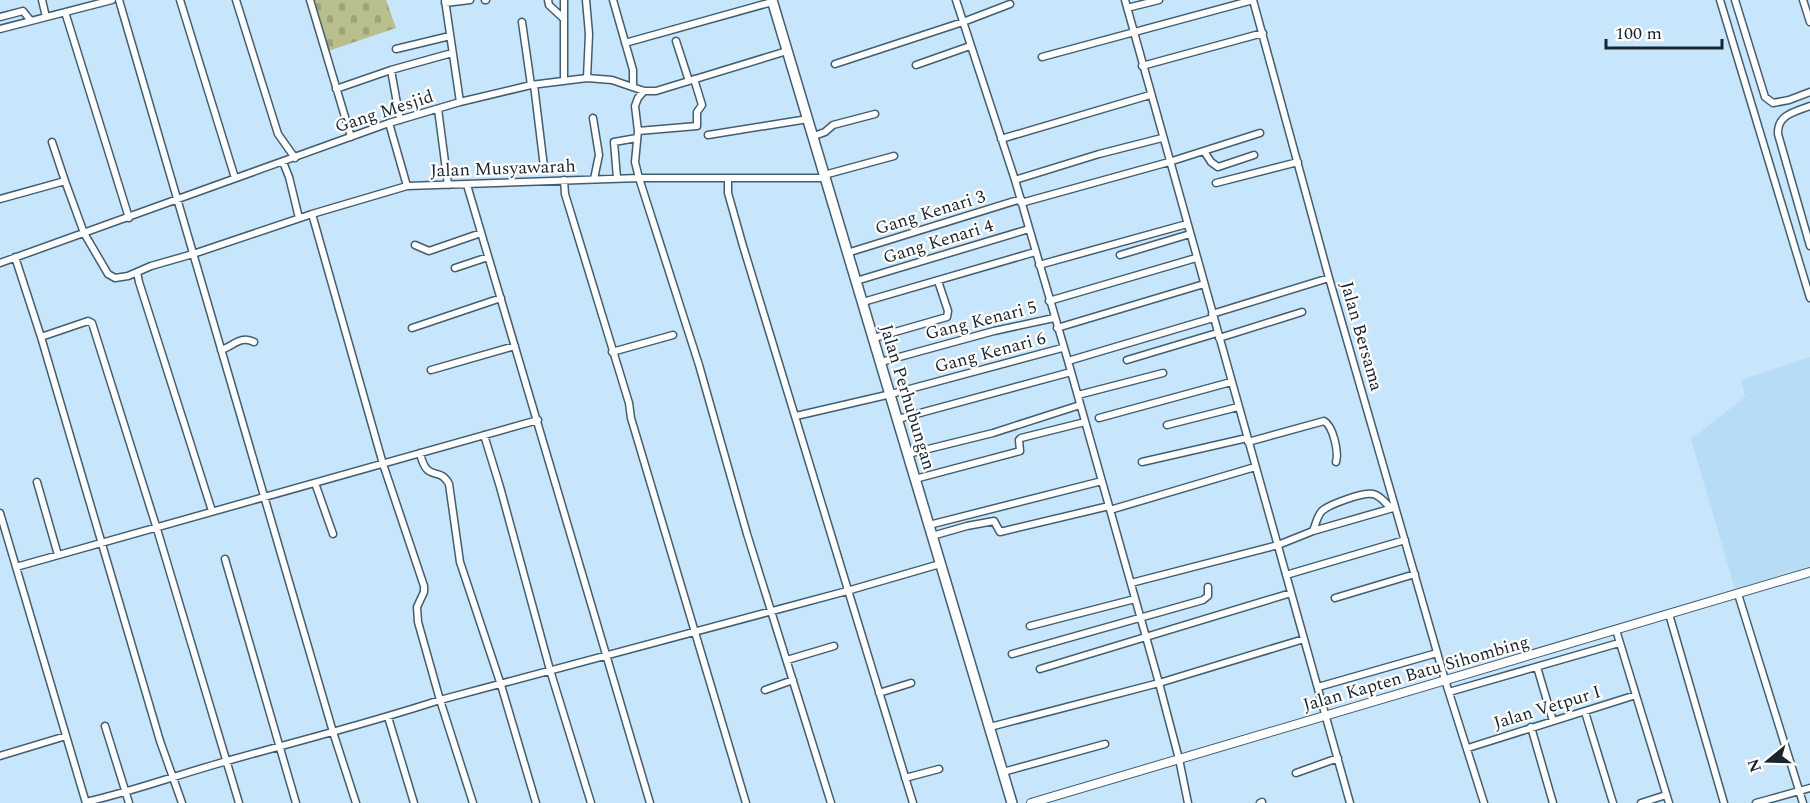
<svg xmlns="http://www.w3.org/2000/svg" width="1810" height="803" font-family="Spectral,serif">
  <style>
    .built { fill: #b7dcf6 }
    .cemetery { fill: url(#cemetery-stones) }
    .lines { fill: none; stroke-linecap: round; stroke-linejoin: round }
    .minor-casing { stroke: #435d70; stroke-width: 9 }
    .tertiary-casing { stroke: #435d70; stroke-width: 10 }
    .secondary-casing { stroke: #435d70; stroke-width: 12 }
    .minor { stroke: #fff; stroke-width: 6 }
    .tertiary { stroke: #fff; stroke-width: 8 }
    .secondary { stroke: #fff; stroke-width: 9 }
    .labels { text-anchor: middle; stroke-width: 4.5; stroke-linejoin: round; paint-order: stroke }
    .street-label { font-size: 18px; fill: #19242c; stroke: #fff }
  </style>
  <defs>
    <pattern id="cemetery-stones" width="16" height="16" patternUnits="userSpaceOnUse" patternTransform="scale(1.5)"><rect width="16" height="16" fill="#b8bf8d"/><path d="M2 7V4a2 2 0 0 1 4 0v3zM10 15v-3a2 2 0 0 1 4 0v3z" fill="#9ea47a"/></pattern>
  </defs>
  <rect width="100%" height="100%" fill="#c8e6fb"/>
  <path class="built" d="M 1810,357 L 1810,566 L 1735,589 L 1691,439 L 1745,397 L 1741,380 Z"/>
  <path class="cemetery" d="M 311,0 L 386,0 L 396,28 L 328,51 Z"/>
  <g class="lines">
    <defs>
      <path id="minor" d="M 42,0 L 46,17
        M 119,0 L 333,732 L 356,803
        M 180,0 L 235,178
        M 236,0 L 278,134 L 295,158
        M 310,0 L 351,137
        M 445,0 L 460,102
        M 485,0 L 486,0
        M 548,0 L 549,5 L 564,19
        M 586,0 L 589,34 L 587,78
        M 613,0 L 633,70 L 633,87
        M 956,0 L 1015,180 L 1068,361 L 1159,683 L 1179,759 L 1188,803
        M 1125,0 L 1350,803
        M 1253,0 L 1329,278 L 1445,680 L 1484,803
        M 1720,0 L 1810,298
        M 1735,0 L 1765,97 L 1773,103 L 1789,100 L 1810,92
        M 1803,0 L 1810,22
        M 445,3 L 470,0
        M 1127,8 L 1159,0
        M 65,12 L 129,218
        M 0,17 L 23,11 L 31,21
        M 522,22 L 531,85
        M 0,29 L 112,0
        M 676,41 L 689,81
        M 625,43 L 772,2
        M 396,49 L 450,36
        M 1042,57 L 1253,0
        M 835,64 L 963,22 L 1010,4
        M 916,65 L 970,46
        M 1142,66 L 1263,33
        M 391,70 L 400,120
        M 564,81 L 564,0
        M 534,85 L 544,167
        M 336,89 L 391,70 L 452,53
        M 644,91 L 638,98 L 635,106 L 638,131 L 635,162 L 639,178 L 699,365 L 747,534 L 831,803
        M 1810,106 C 1794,112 1777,115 1778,134 L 1810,246
        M 438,109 L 448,185
        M 593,118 L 599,155 L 594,179
        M 389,123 L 407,186
        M 638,131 L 697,126 L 697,112 L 702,105 L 694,79
        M 708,135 L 808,119
        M 814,136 L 825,132 L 833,125 L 875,114
        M 1001,139 L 1150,95
        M 52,142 L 65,181
        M 1204,151 L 1211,162 L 1218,167 L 1254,155
        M 283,162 L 289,177 L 299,218
        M 824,175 L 894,156
        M 617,178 L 614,142 L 637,138
        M 728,178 L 728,193 L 743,246 L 913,803
        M 564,180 L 565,194 L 629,403 L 631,418 L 746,803
        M 1015,180 L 1099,154 L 1162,138
        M 1216,183 L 1298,162
        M 467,185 L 650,803
        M 0,199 L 65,181 L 84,233 L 108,274 L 115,278 L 128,276 L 151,266 L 193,254 L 312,214 L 407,186 L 639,178 L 825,178
        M 1021,203 L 1169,162 L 1260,133
        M 312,214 L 383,464 L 424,586 L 424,592 L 417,607 L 418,622 L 440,700 L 473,803
        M 415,245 L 429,251 L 481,233
        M 847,253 L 1021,199
        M 1120,255 L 1190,234
        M 15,257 L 41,337 L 160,741 L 182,803
        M 0,263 L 389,123 L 460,102 L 531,85 L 587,78 L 612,80 L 644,91 L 656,91 L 787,51
        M 1039,265 L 1187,224
        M 455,268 L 488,257
        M 137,272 L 139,282 L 212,511
        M 856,281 L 1029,229
        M 1049,301 L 1196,258
        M 863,302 L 1035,252
        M 1212,314 L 1329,278
        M 412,328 L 501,298
        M 1057,328 L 1204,284
        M 41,337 L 88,321 L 92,323 L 157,529 L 239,803
        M 874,338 L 947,317 L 948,311 L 938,281
        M 1219,338 L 1302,312
        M 221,350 C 233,346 241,335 254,342
        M 612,352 L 673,335
        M 1127,360 L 1217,333
        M 1068,361 L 1213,318
        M 881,362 L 994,331 L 1054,318
        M 431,370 L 515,346
        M 1078,395 L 1163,373
        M 796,416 L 891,394 L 1062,348
        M 1099,418 L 1231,382
        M 898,419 L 1071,372
        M 1167,425 L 1238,407
        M 484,435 L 500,487 L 550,670 L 591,803
        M 1248,442 L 1324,421 C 1333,426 1339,452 1336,462
        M 420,453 C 427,484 439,465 449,484 L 460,562 L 501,685 L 536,803
        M 908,454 L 993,433 L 1080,405
        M 1142,462 L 1247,438
        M 915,479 L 1020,451 L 1019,440 L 1021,438 L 1085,422
        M 37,482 L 58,555
        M 315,483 L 333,534
        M 1110,510 L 1255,467
        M 0,513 L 86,803
        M 929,525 L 1102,481
        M 1313,531 L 1393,508
        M 932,536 L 967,526 L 994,521 L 1000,532 L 1109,506
        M 225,559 L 296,803
        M 16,567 L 538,420
        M 1286,575 L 1405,540
        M 1131,583 L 1278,545 L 1313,531 C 1316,524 1317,515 1323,510 C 1331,504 1363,492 1373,494 C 1380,495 1386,504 1391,508
        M 1738,594 L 1803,803
        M 1335,598 L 1415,574
        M 1669,614 L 1724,803
        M 1030,626 L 1135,599
        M 1616,630 L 1669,803
        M 1012,654 L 1203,600 L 1208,596 L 1208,587
        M 787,660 L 834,646
        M 1537,667 L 1553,721
        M 1040,669 L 1291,593
        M 1318,687 L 1437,653
        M 765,690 L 793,680
        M 1449,692 L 1619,643
        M 879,693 L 911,683
        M 1585,712 L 1613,803
        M 388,717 L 414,803
        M 105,726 L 129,803
        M 990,727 L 1159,683 L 1304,639
        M 1531,727 L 1553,803
        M 1468,748 L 1636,695
        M 0,756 L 66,736
        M 1003,772 L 1105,744
        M 1296,773 L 1338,758
        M 905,778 L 939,769
        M 86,802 C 134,791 180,774 227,761 C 298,741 370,723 440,700 L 847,591 L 940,564
        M 1260,803 L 1262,802
        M 1641,803 L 1666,795
        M 1756,803 L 1810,788"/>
      <path id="tertiary" d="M 1031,803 L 1810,572"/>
      <path id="secondary" d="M 772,0 L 1012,803"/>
    </defs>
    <use href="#minor" class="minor-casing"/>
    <use href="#tertiary" class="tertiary-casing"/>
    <use href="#secondary" class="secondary-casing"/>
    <use href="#minor" class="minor"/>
    <use href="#tertiary" class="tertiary"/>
    <use href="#secondary" class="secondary"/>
  </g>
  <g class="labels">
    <g class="street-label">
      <text transform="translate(384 111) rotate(-18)" y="6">Gang Mesjid</text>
      <text transform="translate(503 168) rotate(-2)" y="6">Jalan Musyawarah</text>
      <text transform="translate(930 212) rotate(-17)" y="6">Gang Kenari 3</text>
      <text transform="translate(938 241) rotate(-17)" y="6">Gang Kenari 4</text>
      <text transform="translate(981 320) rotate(-14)" y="6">Gang Kenari 5</text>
      <text transform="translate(1362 336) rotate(74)" y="6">Jalan Bersama</text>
      <text transform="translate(990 352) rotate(-15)" y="6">Gang Kenari 6</text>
      <text transform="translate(908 397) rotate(73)" y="6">Jalan Perhubungan</text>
      <text transform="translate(1416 673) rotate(-16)" y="6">Jalan Kapten Batu Sihombing</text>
      <text transform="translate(1547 707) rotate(-17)" y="6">Jalan Vetpur I</text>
    </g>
  </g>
  <g transform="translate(1768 761) rotate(251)" stroke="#ffffff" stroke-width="4.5" paint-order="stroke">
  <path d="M0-4.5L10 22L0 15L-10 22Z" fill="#19242c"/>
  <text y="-9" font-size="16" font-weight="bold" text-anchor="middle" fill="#19242c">N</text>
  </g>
  <path d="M1606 39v9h116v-9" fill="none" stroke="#19242c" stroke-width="3"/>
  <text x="1615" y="39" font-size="18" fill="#19242c" stroke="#ffffff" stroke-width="4.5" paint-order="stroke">100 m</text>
</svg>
